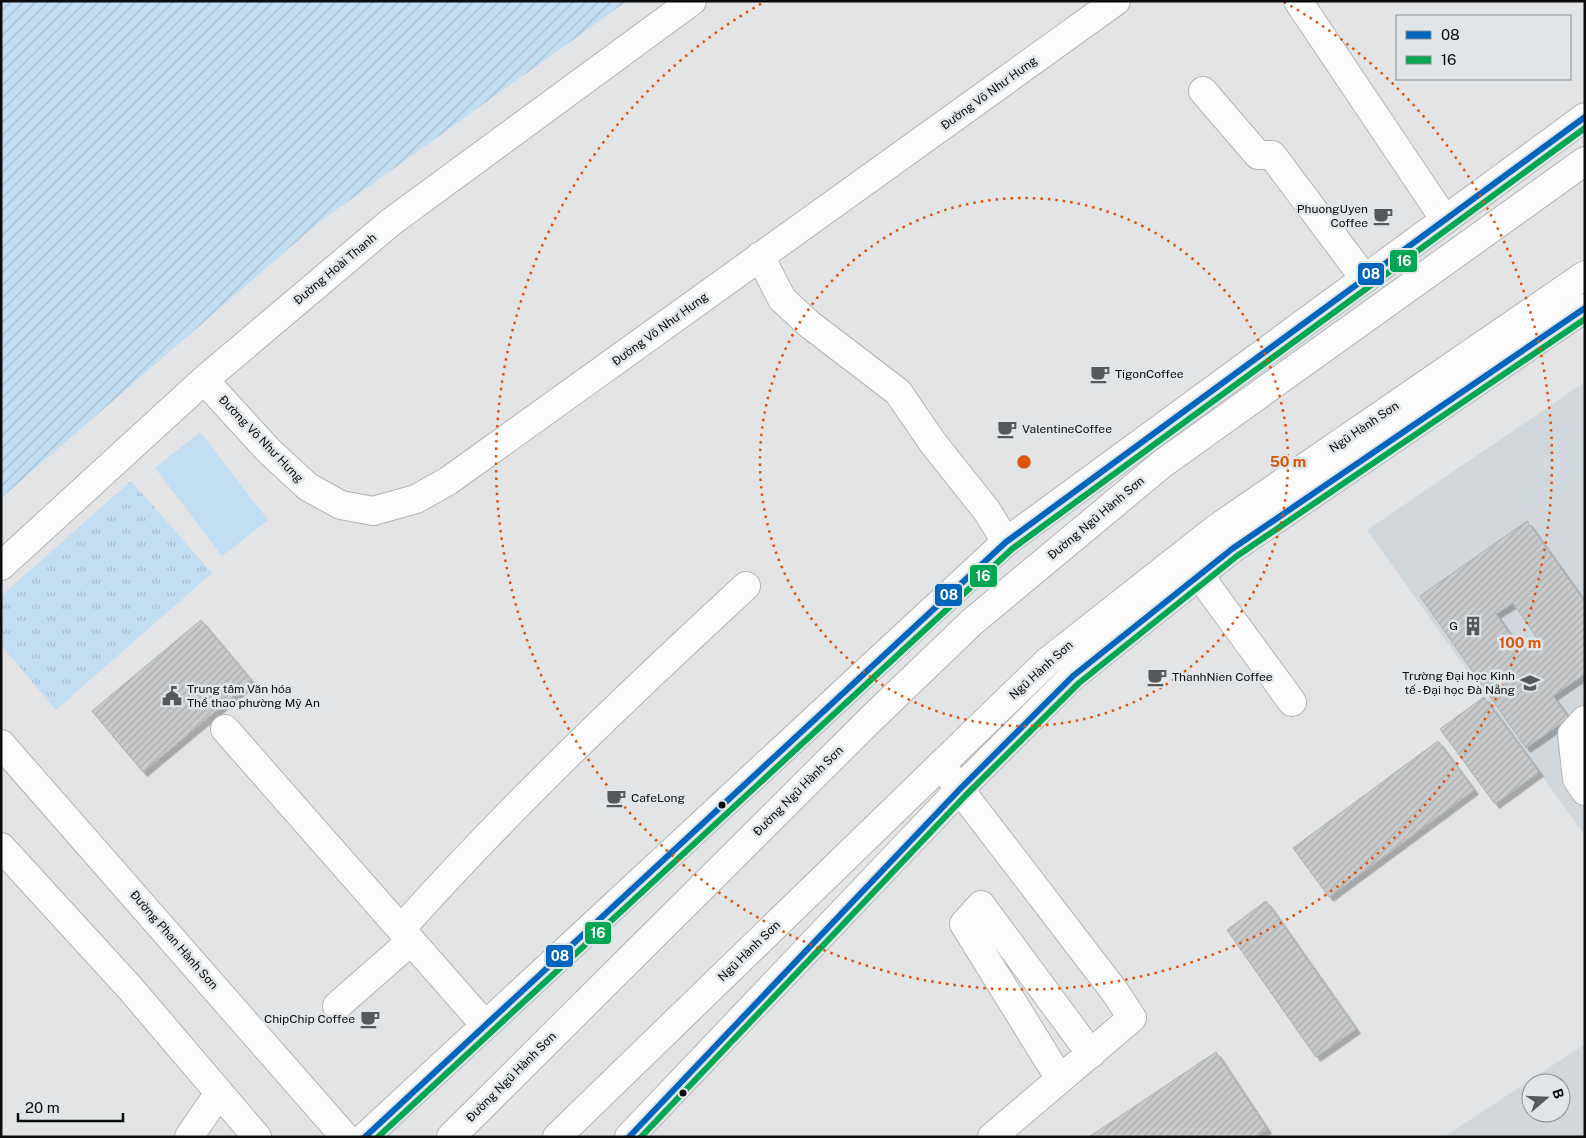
<svg xmlns="http://www.w3.org/2000/svg" width="1586" height="1138" font-family="'Public Sans',sans-serif">
  <style>
    .built { fill: #d1d8dd; fill-rule: evenodd }
    .park { fill: url(#park-tufts) }
    .garden { fill: url(#garden-furrows) }
    .pitch { fill: #c2def3 }
    .building { fill: url(#building-hatch); stroke: #aeb0b1; fill-rule: evenodd; filter: url(#shadow) }
    .lines { fill: none; stroke-linecap: round; stroke-linejoin: round }
    .minor-casing { stroke: #b2b4b5; stroke-width: 30 }
    .major-casing { stroke: #b2b4b5; stroke-width: 30 }
    .highway-casing { stroke: #b2b4b5; stroke-width: 30 }
    .minor { stroke: #fbfbfb; stroke-width: 28 }
    .major { stroke: #fbfbfb; stroke-width: 28 }
    .highway { stroke: #fbfbfb; stroke-width: 28 }
    .bus-1-casing { stroke: #e0e5e8; stroke-width: 10 }
    .bus-2-casing { stroke: #e0e5e8; stroke-width: 10 }
    .bus-1 { stroke: #0065bd; stroke-width: 6 }
    .bus-2 { stroke: #00a651; stroke-width: 6 }
    .ring { fill: none; stroke: #dd550c; stroke-width: 2.5; stroke-dasharray: 2.5 5 }
    .bus-dot { fill: #0a0c0d; stroke: #e0e5e8; stroke-width: 2 }
    .labels { text-anchor: middle; stroke-width: 5; stroke-linejoin: round; paint-order: stroke }
    .street-label { font-size: 12px; fill: #0a0c0d; stroke: #e0e5e8 }
    .poi-label { font-size: 12px; fill: #0a0c0d; stroke: #e0e5e8; text-anchor: start }
    .centre { fill: #dd550c; stroke: #e0e5e8; stroke-width: 2.5 }
    .ring-label { font-size: 15px; text-anchor: middle; font-weight: bold; fill: #dd550c; stroke: #e0e5e8; stroke-width: 5; stroke-linejoin: round; paint-order: stroke }
    .line-badge { stroke: #e0e5e8; stroke-width: 2 }
    .badge-label { font-size: 14px; text-anchor: middle; font-weight: bold; fill: #fff }
  </style>
  <defs>
    <pattern id="park-tufts" width="24" height="20" patternUnits="userSpaceOnUse" patternTransform="scale(1.25)"><rect width="24" height="20" fill="#c2def3"/><path d="M3 7l-1-3M5 7V3M7 7l1-3M15 17l-1-3M17 17v-4M19 17l1-3" fill="none" stroke="#a5bdcf"/></pattern>
    <pattern id="garden-furrows" width="10" height="10" patternUnits="userSpaceOnUse" patternTransform="scale(1.25)"><rect width="10" height="10" fill="#c2def3"/><path d="M-1 1l2-2M0 10L10 0M9 11l2-2" fill="none" stroke="#a5bdcf"/></pattern>
    <pattern id="building-hatch" width="6" height="6" patternUnits="userSpaceOnUse" patternTransform="scale(1.25)"><rect width="6" height="6" fill="#c8cacb"/><path d="M-1 1l2-2M0 6l6-6M5 7l2-2" fill="none" stroke="#aaacad"/></pattern>
    <filter id="shadow"><feDropShadow dx="4.5" dy="4.5" stdDeviation="0" flood-color="#0004"/></filter>
  </defs>
  <rect width="100%" height="100%" fill="#e2e4e6"/>
  <path class="built" d="M 1585,382 L 1585,836 L 1367,530 Z
    M 1585,1044 L 1585,1137 L 1444,1137 ZM 1531,1083 L 1561,1083 L 1561,1113 L 1531,1113 Z"/>
  <path class="park" d="M 131,481 L 212,573 L 56,710 L 1,645 L 1,596 Z"/>
  <path class="garden" d="M 1,1 L 627,1 L 318,223 L 1,498 Z"/>
  <path class="pitch" d="M 200,432 L 268,520 L 222,556 L 155,468 Z"/>
  <path class="building" d="M 1527,521 L 1585,602 L 1585,674 L 1553,696 L 1569,718 L 1526,748 L 1420,596 ZM 1513,603 L 1537,638 L 1520,649 L 1496,614 Z
    M 201,620 L 252,681 L 143,772 L 92,711 Z
    M 1484,697 L 1539,772 L 1495,804 L 1440,729 Z
    M 1438,741 L 1474,790 L 1329,897 L 1293,848 Z
    M 1266,901 L 1356,1029 L 1316,1057 L 1227,930 Z
    M 1216,1052 L 1267,1129 L 1255,1137 L 1089,1137 Z"/>
  <g class="lines">
    <defs>
      <path id="minor" d="M 1298,1 L 1445,220
        M 1203,91 L 1258,155 L 1272,155 L 1365,279
        M 760,256 L 782,299 L 809,324 L 898,392 L 933,443 L 987,511 L 1006,542
        M 204,380 L 269,451 L 308,487 L 341,505 L 373,511 L 416,499 L 448,481 L 1116,1
        M 1,566 L 204,380 L 391,222 L 692,1
        M 1199,575 L 1292,702
        M 1585,720 L 1572,734 L 1577,779 L 1585,791
        M 225,729 L 485,1025
        M 1,744 L 345,1137
        M 941,765 L 1115,992 L 1132,1018 L 992,1137
        M 1,847 L 130,988 L 257,1137
        M 401,929 C 509,808 627,696 746,586
        M 337,1006 L 411,941
        M 1060,1079 L 964,924 L 981,905 L 1091,1054
        M 189,1137 L 219,1093"/>
      <path id="major" d="M 365,1137 L 1006,542 L 1585,117
        M 629,1137 L 960,789 L 1073,676 L 1232,549 L 1585,308"/>
      <path id="highway" d="M 451,1137 L 873,717 L 972,622 L 1162,464 L 1585,161
        M 557,1137 L 1048,661 L 1217,528 L 1585,275"/>
    </defs>
    <use href="#minor" class="minor-casing"/>
    <use href="#major" class="major-casing"/>
    <use href="#highway" class="highway-casing"/>
    <use href="#minor" class="minor"/>
    <use href="#major" class="major"/>
    <use href="#highway" class="highway"/>
    <defs>
      <path id="bus-1" d="M 365,1137 L 1006,542 L 1585,117
        M 629,1137 L 960,789 L 1073,676 L 1232,549 L 1585,308"/>
      <path id="bus-2" d="M 378,1137 L 1012,549 L 1585,128
        M 641,1137 L 966,795 L 1079,683 L 1237,556 L 1585,319"/>
    </defs>
    <use href="#bus-1" class="bus-1-casing"/>
    <use href="#bus-2" class="bus-2-casing"/>
    <use href="#bus-1" class="bus-1"/>
    <use href="#bus-2" class="bus-2"/>
  </g>
  <g class="ring">
    <circle cx="1024" cy="462" r="264"/>
    <path d="M1284 2A528 528 0 1 1 764 2"/>
  </g>
  <defs>
    <symbol id="cafe-bare" viewBox="-9 -9 18 18"><path d="M-5.5-4.5H6V0H3Q3 3.5 0 3.5H-2.5Q-5.5 3.5-5.5 0ZM3-3.2v2h1.7v-2ZM-6 4.5H4V6H-6Z" fill="#565859" stroke="#e0e5e8" stroke-width="2.5" paint-order="stroke"/></symbol>
    <symbol id="building-bare" viewBox="-9 -9 18 18"><path d="M-4-6H4V6H1V3H-1V6H-4ZM-2.5-4.3h1.7v1.8h-1.7ZM.8-4.3h1.7v1.8H.8ZM-2.5-1h1.7V.8h-1.7ZM.8-1h1.7V.8H.8Z" fill="#565859" stroke="#e0e5e8" stroke-width="2.5" paint-order="stroke"/></symbol>
    <symbol id="university-bare" viewBox="-9 -9 18 18"><path d="M0-5L7-2L0 1L-7-2ZM-4 1L0 2.5L4 1V4Q0 6-4 4Z" fill="#565859" stroke="#e0e5e8" stroke-width="2.5" paint-order="stroke"/></symbol>
    <symbol id="civic-bare" viewBox="-9 -9 18 18"><path d="M-.6-6.5H3V-4.5H.6V-3L4-1V1h2V6H-6V1h2V-1L-.6-3ZM-1.2 2.5V6h2.4V2.5Z" fill="#565859" stroke="#e0e5e8" stroke-width="2.5" paint-order="stroke"/></symbol>
  </defs>
  <g fill-rule="evenodd">
    <use href="#cafe-bare" x="1369" y="202" width="28" height="28"/>
    <use href="#cafe-bare" x="1086" y="360" width="28" height="28"/>
    <use href="#cafe-bare" x="993" y="415" width="28" height="28"/>
    <use href="#building-bare" x="1459" y="612" width="28" height="28"/>
    <use href="#cafe-bare" x="1143" y="663" width="28" height="28"/>
    <use href="#university-bare" x="1516" y="669" width="28" height="28"/>
    <use href="#civic-bare" x="158" y="682" width="28" height="28"/>
    <use href="#cafe-bare" x="602" y="784" width="28" height="28"/>
    <use href="#cafe-bare" x="356" y="1005" width="28" height="28"/>
  </g>
  <g class="bus-dot">
    <circle cx="722" cy="805" r="4.5"/>
    <circle cx="683" cy="1093" r="4.5"/>
  </g>
  <g class="labels">
    <g class="street-label">
      <text transform="translate(989 93) rotate(-36)" y="4">Đường Võ Như Hưng</text>
      <text transform="translate(335 269) rotate(-40)" y="4">Đường Hoài Thanh</text>
      <text transform="translate(660 329) rotate(-36)" y="4">Đường Võ Như Hưng</text>
      <text transform="translate(1364 427) rotate(-34)" y="4">Ngũ Hành Sơn</text>
      <text transform="translate(261 439) rotate(46)" y="4">Đường Võ Như Hưng</text>
      <text transform="translate(1096 518) rotate(-40)" y="4">Đường Ngũ Hành Sơn</text>
      <text transform="translate(1041 670) rotate(-42)" y="4">Ngũ Hành Sơn</text>
      <text transform="translate(798 791) rotate(-45)" y="4">Đường Ngũ Hành Sơn</text>
      <text transform="translate(174 940) rotate(49)" y="4">Đường Phan Hành Sơn</text>
      <text transform="translate(749 951) rotate(-44)" y="4">Ngũ Hành Sơn</text>
      <text transform="translate(511 1077) rotate(-45)" y="4">Đường Ngũ Hành Sơn</text>
    </g>
    <g class="poi-label">
      <text x="1368" y="213" text-anchor="end">PhuongUyen<tspan x="1368" dy="14">Coffee</tspan></text>
      <text x="1115" y="378">TigonCoffee</text>
      <text x="1022" y="433">ValentineCoffee</text>
      <text x="1458" y="630" text-anchor="end">G</text>
      <text x="1515" y="680" text-anchor="end">Trường Đại học Kinh<tspan x="1515" dy="14">tế - Đại học Đà Nẵng</tspan></text>
      <text x="1172" y="681">ThanhNien Coffee</text>
      <text x="187" y="693">Trung tâm Văn hóa<tspan x="187" dy="14">Thể thao phường Mỹ An</tspan></text>
      <text x="631" y="802">CafeLong</text>
      <text x="355" y="1023" text-anchor="end">ChipChip Coffee</text>
    </g>
  </g>
  <circle cx="1024" cy="462" r="8" class="centre"/>
  <g class="ring-label">
    <text x="1288" y="467">50 m</text>
    <text x="1520" y="648">100 m</text>
  </g>
  <g class="line-badge">
    <rect x="1389" y="249" width="29" height="24" rx="5" fill="#00a651"/>
    <rect x="1357" y="262" width="28" height="24" rx="5" fill="#0065bd"/>
    <rect x="969" y="564" width="29" height="24" rx="5" fill="#00a651"/>
    <rect x="934" y="583" width="29" height="24" rx="5" fill="#0065bd"/>
    <rect x="584" y="921" width="28" height="24" rx="5" fill="#00a651"/>
    <rect x="545" y="944" width="29" height="24" rx="5" fill="#0065bd"/>
  </g>
  <g class="badge-label">
    <text x="1404" y="266">16</text>
    <text x="1371" y="279">08</text>
    <text x="983" y="581">16</text>
    <text x="949" y="600">08</text>
    <text x="598" y="938">16</text>
    <text x="560" y="961">08</text>
  </g>
  <rect width="1586" height="1138" fill="none" stroke="#0a0c0d" stroke-width="5"/>
  <rect x="1396" y="15" width="175" height="65" fill="#e0e5e8" stroke="#8a8e90"/>
  <rect x="1406" y="31" width="25" height="8" fill="#0065bd" stroke="#8a8e90"/>
  <text x="1441" y="40" font-size="15" fill="#0a0c0d">08</text>
  <rect x="1406" y="56" width="25" height="8" fill="#00a651" stroke="#8a8e90"/>
  <text x="1441" y="65" font-size="15" fill="#0a0c0d">16</text>
  <g transform="translate(1546 1098) rotate(71)"><circle r="24" fill="#e0e5e8" stroke="#8a8e90"/>
  <path d="M0-4L9 19L0 12L-9 19Z" fill="#565859"/>
  <text y="-8" font-size="14" font-weight="bold" text-anchor="middle" fill="#0a0c0d">B</text>
  </g>
  <path d="M18 1113v8h105v-8" fill="none" stroke="#0a0c0d" stroke-width="2.5"/>
  <text x="25" y="1113" font-size="15" fill="#0a0c0d" stroke="#e0e5e8" stroke-width="4" paint-order="stroke">20 m</text>
</svg>
